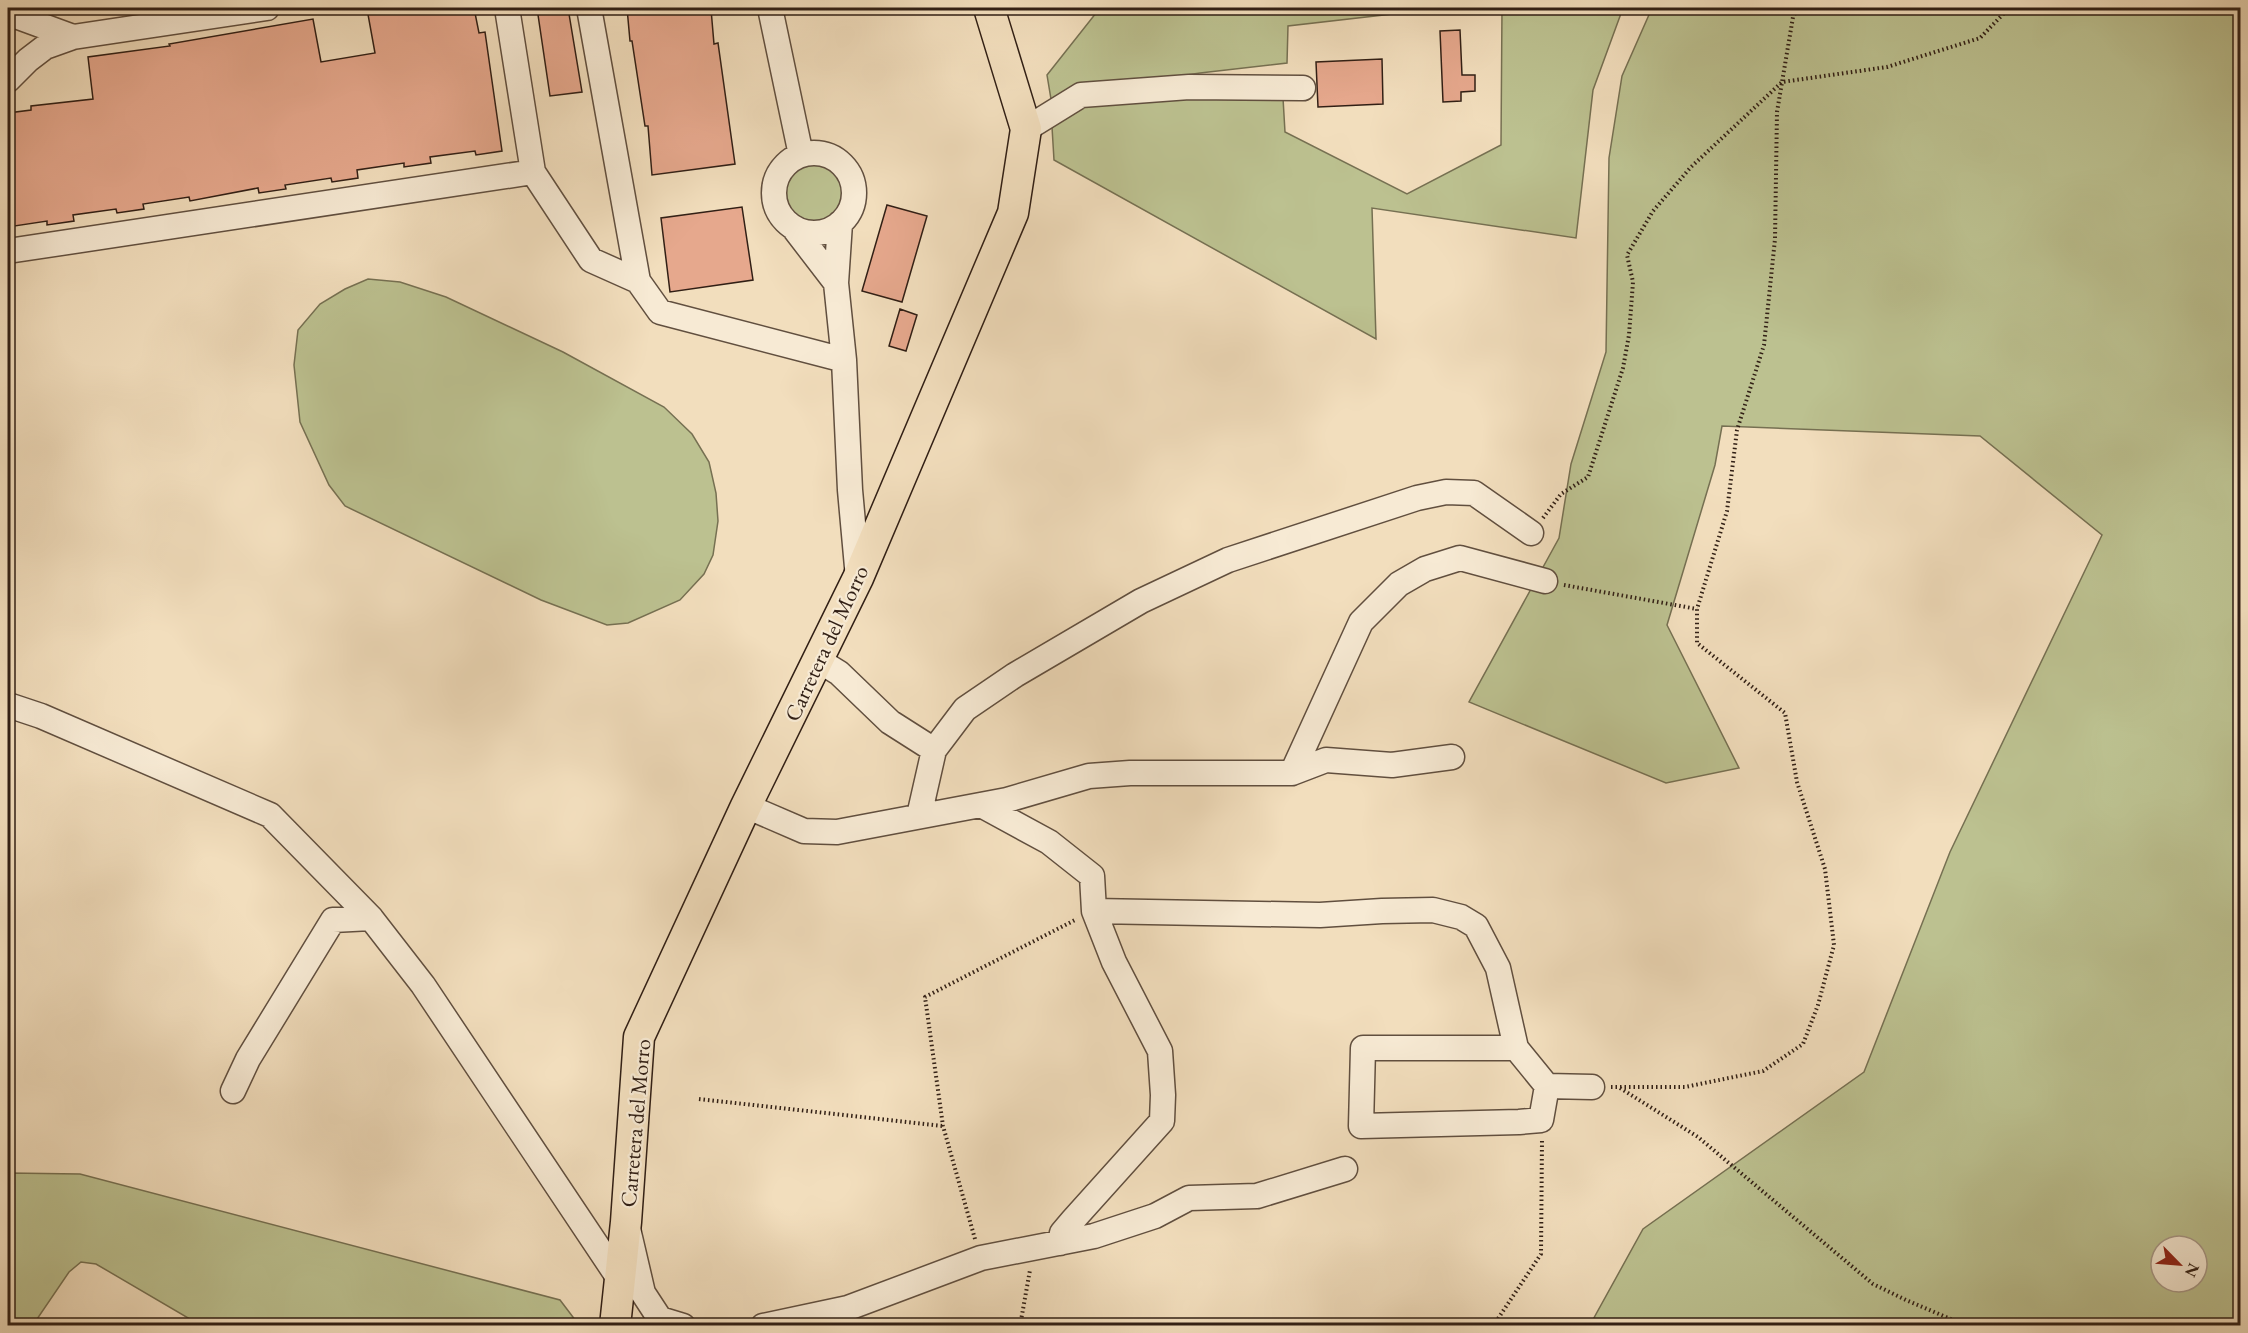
<svg xmlns="http://www.w3.org/2000/svg" width="2248" height="1333" font-family="'EB Garamond',serif">
  <style>
    .green { fill: #bcc190; stroke: #767052; stroke-width: 1.5; fill-rule: evenodd }
    .building { fill: #e6a88d; stroke: #311f15; stroke-width: 1.5 }
    .lines { fill: none; stroke-linecap: round; stroke-linejoin: round }
    .minor-casing { stroke: #614f3f; stroke-width: 27 }
    .major-casing { stroke: #311f15; stroke-width: 33 }
    .path { stroke: #311f15; stroke-width: 4; stroke-dasharray: 1.5 3; stroke-linecap: butt }
    .minor { stroke: #f7ead4; stroke-width: 24 }
    .major { stroke: #f2debd; stroke-width: 30 }
    .labels { text-anchor: middle; stroke-width: 4.5; stroke-linejoin: round; paint-order: stroke }
    .street-label { font-size: 22px; fill: #311f15; stroke: #f7ead4 }
  </style>
  <rect width="100%" height="100%" fill="#f2debd"/>
  <filter id="stains"><feTurbulence type="fractalNoise" baseFrequency=".00333" numOctaves="4"/><feColorMatrix values="0 0 0 0 .2 0 0 0 0 .09 0 0 0 0 .02 0 0 0 .5 -.17"/></filter>
  <radialGradient id="worn" r=".72"><stop offset=".6" stop-color="#630" stop-opacity="0"/><stop offset="1" stop-color="#630" stop-opacity=".3"/></radialGradient>
  <path class="green" d="M 1100,8 L 1445,8 L 1288,26 L 1287,63 L 1200,73 L 1094,89 L 1056,103 L 1051,99 L 1047,75 Z
    M 1502,8 L 1623,8 L 1593,90 L 1576,238 L 1372,208 L 1376,339 L 1054,160 L 1052,127 L 1095,98 L 1283,98 L 1285,132 L 1407,194 L 1501,145 Z
    M 1652,8 L 2240,8 L 2240,1325 L 1590,1325 L 1643,1229 L 1864,1072 L 1950,852 L 2102,535 L 1980,436 L 1722,426 L 1715,465 L 1667,625 L 1739,768 L 1666,783 L 1469,702 L 1559,538 L 1571,464 L 1606,352 L 1609,158 L 1622,76 ZM 2161,1246 L 2197,1246 L 2197,1282 L 2161,1282 Z
    M784 193a30 30 0 1 1 60 0a30 30 0 1 1-60 0Z
    M 368,279 L 400,282 L 446,297 L 563,352 L 664,407 L 692,434 L 709,462 L 716,493 L 718,521 L 713,555 L 704,574 L 680,600 L 628,623 L 607,625 L 541,600 L 345,506 L 329,485 L 300,422 L 294,365 L 298,330 L 320,304 L 345,289 Z
    M 8,1173 L 80,1174 L 560,1300 L 579,1325 L 200,1325 L 96,1264 L 81,1262 L 69,1272 L 33,1325 L 8,1325 Z"/>
  <path class="building" d="M 376,8 L 474,8 L 479,33 L 485,32 L 502,151 L 476,155 L 475,151 L 430,157 L 431,163 L 404,167 L 404,163 L 357,170 L 358,178 L 332,182 L 331,178 L 285,185 L 286,189 L 259,193 L 258,188 L 190,201 L 189,197 L 143,204 L 144,209 L 117,213 L 116,209 L 73,215 L 74,221 L 47,225 L 47,221 L 8,227 L 8,113 L 31,110 L 31,106 L 93,99 L 88,57 L 170,46 L 169,44 L 313,19 L 321,62 L 375,53 L 367,9 Z
    M 537,8 L 568,8 L 582,92 L 550,96 Z
    M 627,8 L 685,8 L 685,13 L 711,9 L 714,44 L 718,43 L 735,164 L 652,175 L 648,126 L 645,126 L 632,41 L 630,41 Z
    M 1460,30 L 1462,75 L 1475,75 L 1475,91 L 1461,92 L 1461,101 L 1443,102 L 1440,31 Z
    M 1382,59 L 1383,104 L 1318,107 L 1316,62 Z
    M 887,205 L 927,216 L 902,302 L 862,291 Z
    M 742,207 L 753,280 L 670,292 L 661,218 Z
    M 900,309 L 917,315 L 906,351 L 889,346 Z"/>
  <g class="lines">
    <defs>
      <path id="minor" d="M 11,8 L 13,15 L 73,37 L 267,8
        M 507,8 L 533,172 L 591,260 L 638,281
        M 589,8 L 638,281 L 660,312 L 844,360 L 850,490 L 858,578
        M 770,8 L 801,155
        M 8,80 L 28,60 L 45,47 L 73,37
        M 1026,129 L 1081,95 L 1189,87 L 1303,88
        M774 193a40 40 0 1 1 80 0a40 40 0 1 1-80 0Z
        M 793,227 L 836,283 L 844,360
        M 8,251 L 533,172
        M 836,283 L 840,223
        M 818,660 L 839,673 L 890,722 L 934,750 L 919,816
        M 8,705 L 41,716 L 270,815 L 371,918 L 423,985 L 620,1280
        M 934,750 L 965,709 L 1015,675 L 1141,601 L 1228,560 L 1417,498 L 1446,492 L 1474,493 L 1531,533
        M 1292,773 L 1361,622 L 1399,584 L 1425,569 L 1460,558 L 1545,581
        M 981,805 L 1049,842 L 1092,876 L 1094,911 L 1114,962 L 1160,1051 L 1163,1095 L 1162,1121 L 1073,1220 L 1062,1233 L 1060,1243
        M 746,806 L 804,831 L 837,832 L 1007,800 L 1089,776 L 1130,773 L 1292,773 L 1326,760 L 1392,765 L 1452,757
        M 1094,911 L 1320,915 L 1382,911 L 1433,910 L 1461,917 L 1476,926 L 1498,968 L 1516,1048 L 1547,1086 L 1592,1087
        M 1516,1048 L 1363,1048 L 1361,1126 L 1519,1122 L 1541,1120 L 1547,1086
        M 233,1091 L 248,1059 L 333,920 L 371,918
        M 629,1233 L 643,1293 L 660,1319 L 683,1326
        M 763,1326 L 848,1308 L 981,1258 L 1094,1236 L 1155,1216 L 1189,1198 L 1257,1196 L 1345,1169"/>
      <path id="major" d="M 615,1326 L 626,1222 L 639,1037 L 746,806 L 858,578 L 1013,213 L 1026,129 L 989,8"/>
    </defs>
    <use href="#minor" class="minor-casing"/>
    <use href="#major" class="major-casing"/>
    <path class="path" d="M 1543,518 L 1561,494 L 1588,477 L 1623,368 L 1629,335 L 1633,282 L 1627,255 L 1653,211 L 1691,167 L 1782,82 L 1887,67 L 1980,38 L 2009,8
      M 1564,585 L 1697,609
      M 1611,1087 L 1685,1087 L 1763,1071 L 1803,1044 L 1818,1005 L 1834,945 L 1825,869 L 1797,782 L 1785,713 L 1697,643 L 1697,609 L 1727,511 L 1737,430 L 1764,345 L 1775,239 L 1777,112 L 1793,17 L 1798,8
      M 1620,1088 L 1698,1137 L 1873,1284 L 1906,1300 L 1967,1326
      M 699,1099 L 943,1126
      M 975,1239 L 943,1126 L 925,997 L 1077,919
      M 1020,1326 L 1030,1270
      M 1493,1326 L 1541,1254 L 1542,1139"/>
    <use href="#minor" class="minor"/>
    <use href="#major" class="major"/>
  </g>
  <g class="labels">
    <g class="street-label">
      <text transform="translate(826 643) rotate(-65)" y="8">Carretera del Morro</text>
      <text transform="translate(635 1123) rotate(-85)" y="8">Carretera del Morro</text>
    </g>
  </g>
  <rect width="2248" height="1333" fill="none" stroke="#f2debd" stroke-width="30"/>
  <rect x="9" y="9" width="2230" height="1315" fill="none" stroke="#311f15" stroke-width="3"/>
  <rect x="15" y="15" width="2218" height="1303" fill="none" stroke="#311f15" stroke-width="1.5"/>
  <g transform="translate(2179 1264) rotate(115)"><circle r="28" fill="#f7ead4" stroke="#a89988" stroke-width="1.5"/>
  <path d="M0-4.5L10 22L0 15L-10 22Z" fill="#8f2418"/>
  <text y="-9" font-size="16" font-weight="bold" text-anchor="middle" fill="#311f15">N</text>
  </g>
  <rect width="100%" height="100%" filter="url(#stains)"/>
  <rect width="100%" height="100%" fill="url(#worn)"/>
</svg>
